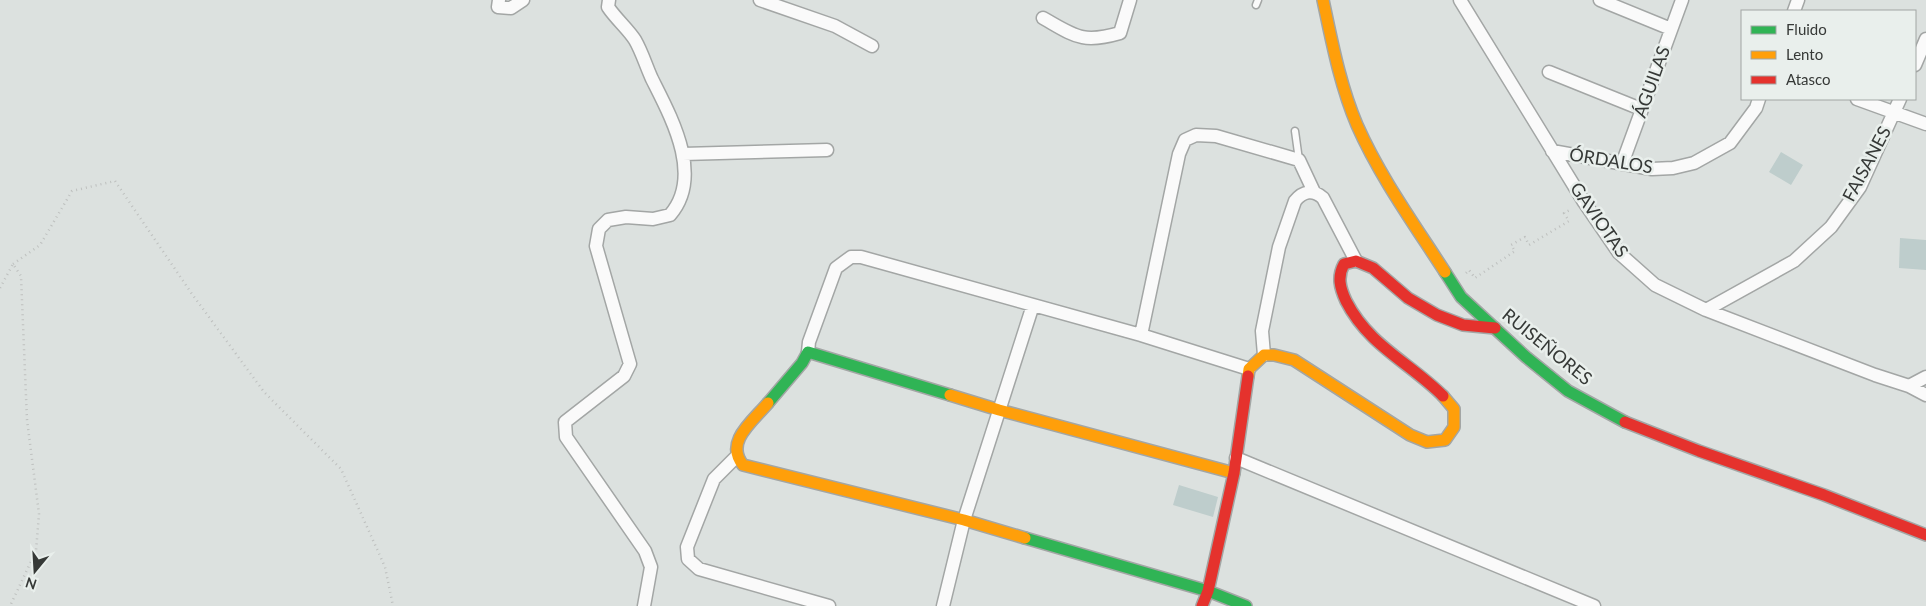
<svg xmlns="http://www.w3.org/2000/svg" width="1926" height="606" font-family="Lato,sans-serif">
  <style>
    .building { fill: #becdcc }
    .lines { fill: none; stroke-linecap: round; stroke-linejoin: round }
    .lane-casing { stroke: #a3a6a5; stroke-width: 9 }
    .street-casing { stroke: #a3a6a5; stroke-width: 15 }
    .fast-casing { stroke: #a3a6a5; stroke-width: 14 }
    .slow-casing { stroke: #a3a6a5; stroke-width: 14 }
    .jam-casing { stroke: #a3a6a5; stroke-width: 14 }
    .path { stroke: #bec0bf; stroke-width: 2.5; stroke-dasharray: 1 4; stroke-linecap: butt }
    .lane { stroke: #fafafa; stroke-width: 6 }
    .street { stroke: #fafafa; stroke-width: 12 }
    .fast { stroke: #30b455; stroke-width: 11 }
    .slow { stroke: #ff9f0a; stroke-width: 11 }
    .jam { stroke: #e5322d; stroke-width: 11 }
    .labels { text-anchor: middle; stroke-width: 5; stroke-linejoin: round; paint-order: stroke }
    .street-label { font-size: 18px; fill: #363937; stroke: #e9efec }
  </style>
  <rect width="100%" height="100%" fill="#dce1df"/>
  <path class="building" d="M 1781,152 L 1803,165 L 1791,185 L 1769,172 Z
    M 1900,238 L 1926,240 L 1926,270 L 1899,268 Z
    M 1179,485 L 1218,497 L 1213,517 L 1173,505 Z"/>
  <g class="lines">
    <defs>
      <path id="lane" d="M 1256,5 L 1258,0
        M 1295,131 L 1299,160"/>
      <path id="street" d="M 499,0 L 498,7 L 511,8 L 523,0
        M 609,0 L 608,7 C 616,19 628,29 635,40 C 642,52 646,66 652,79 C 671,117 704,176 670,215 L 653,219 L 626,217 L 608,220 L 599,229 L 596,246 L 630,364 L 624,376 L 565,422 L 566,437 L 645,551 L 651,567 L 644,606
        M 760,0 L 835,26 L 872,46
        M 1460,0 L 1584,202 L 1619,253 L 1655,285 L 1706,310 L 1875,375 L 1909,386 L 1926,395
        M 1600,0 L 1671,29
        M 1794,11 L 1798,0
        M 1043,18 C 1075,36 1082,44 1120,33 L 1130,0
        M 1915,65 L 1926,39
        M 1549,72 L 1641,109
        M 1857,99 L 1926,124
        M 1552,151 L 1652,169 L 1673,168 L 1694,163 L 1730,143 L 1756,108 L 1759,99
        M 683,154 L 827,150
        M 1622,164 L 1682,0
        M 1706,310 L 1794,261 L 1831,227 L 1860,187 L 1900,99
        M 1141,335 L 1179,154 L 1185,140 L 1196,135 L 1216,136 L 1299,160 L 1314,192
        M 808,352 L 809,342 L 836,268 L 851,257 L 861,257 L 1141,335 L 1249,369
        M 1264,355 L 1262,331 L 1279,247 L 1295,201 C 1303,191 1313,189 1323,198 L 1356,261
        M 1909,386 L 1926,377
        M 736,457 L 714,479 L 687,547 L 688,559 L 699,569 L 829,606
        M 1236,458 L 1594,606
        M 943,606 L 964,520 L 1033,305"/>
      <path id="fast" d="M 1445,272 L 1461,297 L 1526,357 L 1568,391 L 1625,422
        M 768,403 L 802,363 L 808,352 L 950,395
        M 1025,538 L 1208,591 L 1246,606"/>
      <path id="slow" d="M 1323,0 C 1332,42 1340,85 1357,125 C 1380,177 1414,224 1445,272
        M 1248,376 L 1249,369 L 1264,355 L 1274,355 L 1294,360 L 1410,435 L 1427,442 L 1445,440 L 1454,427 L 1454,409 L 1443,396
        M 950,395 L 999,410 L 1234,473
        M 768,403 C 753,421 724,442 743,465 L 964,520 L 1025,538"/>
      <path id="jam" d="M 1443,396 C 1409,362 1369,346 1346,301 C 1340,288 1337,277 1344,264 L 1356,261 L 1373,268 L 1408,298 L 1437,315 L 1463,325 L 1495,328
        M 1625,422 L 1699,451 L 1824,495 L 1926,535
        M 1202,606 L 1208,591 L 1234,473 L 1248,376"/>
    </defs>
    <use href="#lane" class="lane-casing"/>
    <use href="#street" class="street-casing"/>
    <use href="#fast" class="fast-casing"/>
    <use href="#slow" class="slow-casing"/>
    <use href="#jam" class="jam-casing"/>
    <path class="path" d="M 13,264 L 40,245 L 72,191 L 115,181 L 192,294 L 264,392 L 341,469 L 385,567 L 393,606
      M 1466,273 L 1469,270 L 1475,278 L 1515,251 L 1511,245 L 1525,237 L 1529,245 L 1569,221 L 1564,213 L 1572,209
      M 0,288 L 13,264 L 21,276 L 27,420 L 39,514 L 36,551 L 10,606"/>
    <use href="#lane" class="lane"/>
    <use href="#street" class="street"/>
    <use href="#fast" class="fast"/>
    <use href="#slow" class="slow"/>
    <use href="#jam" class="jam"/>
  </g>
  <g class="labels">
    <g class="street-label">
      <text transform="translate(1652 82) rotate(-70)" y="6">ÁGUILAS</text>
      <text transform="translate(1611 161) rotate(9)" y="6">ÓRDALOS</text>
      <text transform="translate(1867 164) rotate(-62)" y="6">FAISANES</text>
      <text transform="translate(1599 220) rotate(55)" y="6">GAVIOTAS</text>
      <text transform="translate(1547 347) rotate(39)" y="6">RUISEÑORES</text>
    </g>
  </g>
  <rect x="1741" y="10" width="175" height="90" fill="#e9efec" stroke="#a1a6a4"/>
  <rect x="1751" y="26" width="25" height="8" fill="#30b455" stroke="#a1a6a4"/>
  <text x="1786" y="35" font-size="15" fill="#363937">Fluido</text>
  <rect x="1751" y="51" width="25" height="8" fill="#ff9f0a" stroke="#a1a6a4"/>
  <text x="1786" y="60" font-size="15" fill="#363937">Lento</text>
  <rect x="1751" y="76" width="25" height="8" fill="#e5322d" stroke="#a1a6a4"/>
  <text x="1786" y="85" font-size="15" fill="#363937">Atasco</text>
  <g transform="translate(35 571) rotate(198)" stroke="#e9efec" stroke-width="4" paint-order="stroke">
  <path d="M0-4L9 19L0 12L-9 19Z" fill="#363937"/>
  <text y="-8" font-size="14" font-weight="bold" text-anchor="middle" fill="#363937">N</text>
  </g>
</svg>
